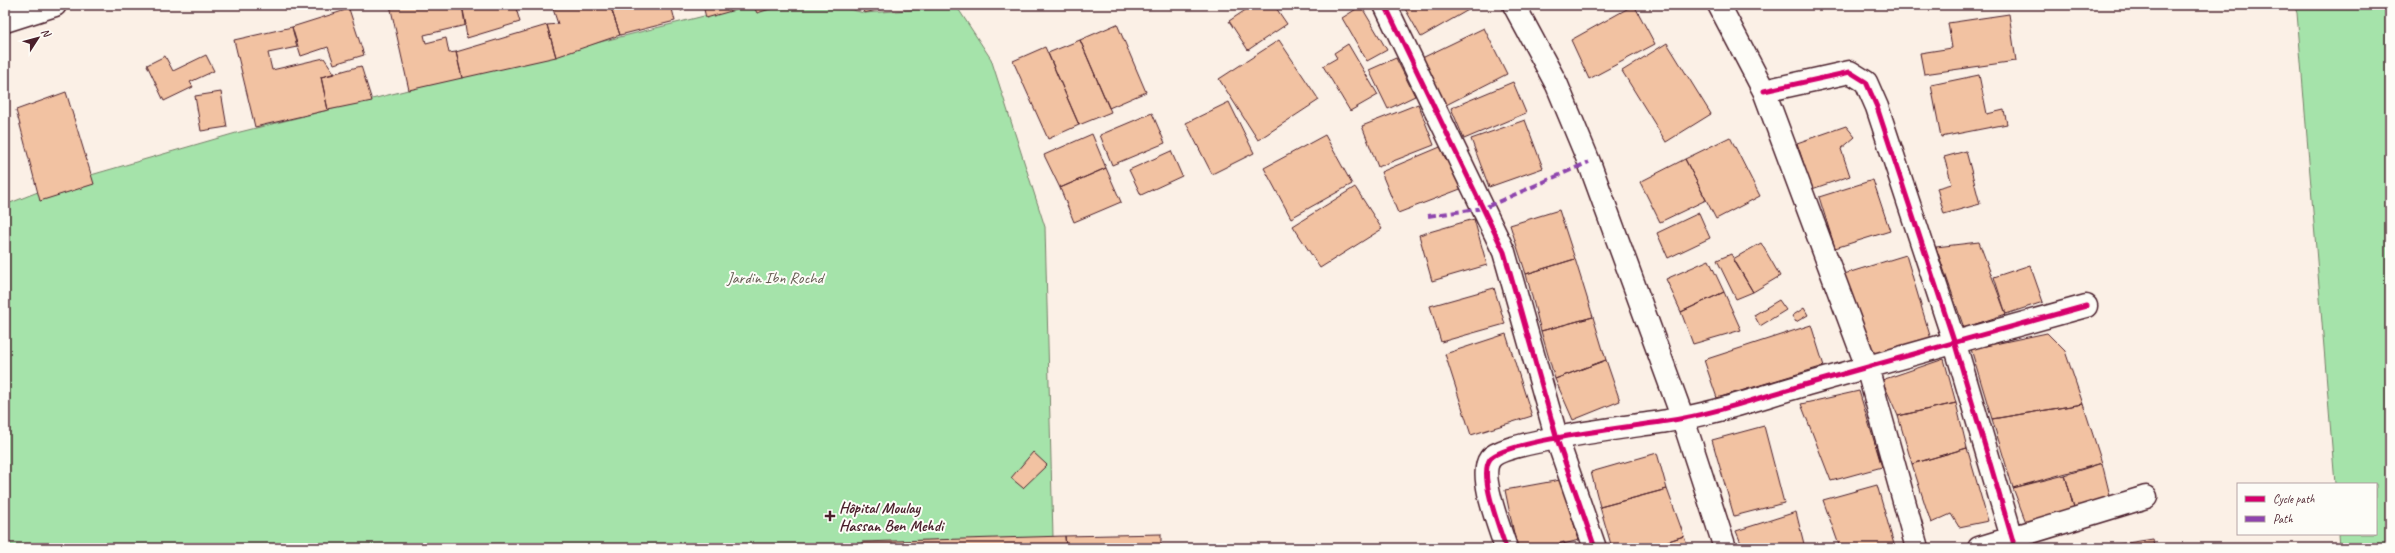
<svg xmlns="http://www.w3.org/2000/svg" width="2395" height="553" font-family="Caveat,sans-serif">
  <style>
    .green { fill: #a5e3aa; stroke: #78816a }
    .building { fill: #f2c2a2; stroke: #4a1f2b }
    .lines { fill: none; stroke-linecap: round; stroke-linejoin: round }
    .minor-casing { stroke: #4a1f2b; stroke-width: 25 }
    .minor { stroke: #fdfcf7; stroke-width: 22 }
    .quiet { stroke: #8e44ad; stroke-width: 4; stroke-dasharray: 8 4; stroke-linecap: butt }
    .cycleway-casing { stroke: #fdfcf7; stroke-width: 8 }
    .cycleway { stroke: #d6006c; stroke-width: 5 }
    .poi-dot { fill: #4a1f2b; stroke: #fdfcf7; stroke-width: 1.5 }
    .labels { text-anchor: middle; stroke-width: 4; stroke-linejoin: round; paint-order: stroke }
    .park-label { font-size: 16px; fill: #655a51; stroke: #fdfcf7 }
    .poi-label { font-size: 16px; font-weight: bold; fill: #4a1f2b; stroke: #fdfcf7; text-anchor: start }
  </style>
  <rect width="100%" height="100%" fill="#fbf0e6"/>
  <filter id="ink" filterUnits="userSpaceOnUse"><feTurbulence type="fractalNoise" baseFrequency=".025" numOctaves="2"/><feDisplacementMap in="SourceGraphic" scale="8" xChannelSelector="R" yChannelSelector="G"/><feConvolveMatrix kernelMatrix="1 2 1 2 8 2 1 2 1" color-interpolation-filters="sRGB"/></filter>
  <g filter="url(#ink)">
    <path class="green" d="M 748,5 L 834,5 L 864,13 L 957,7 L 991,59 L 1045,227 L 1053,537 L 848,548 L 5,548 L 5,205 L 53,186 L 236,133 Z
      M 2294,5 L 2390,5 L 2390,548 L 2340,548 L 2339,534 L 2376,534 L 2376,484 L 2335,484 L 2297,13 Z"/>
    <path class="building" d="M 390,5 L 462,5 L 466,25 L 424,35 L 426,43 L 446,38 L 449,53 L 456,52 L 462,78 L 409,90 Z
      M 462,5 L 515,5 L 520,22 L 467,38 Z
      M 564,5 L 610,5 L 620,35 L 556,57 L 547,25 L 558,24 L 553,9 Z
      M 610,5 L 671,5 L 675,21 L 620,35 Z
      M 680,5 L 691,5 L 681,11 Z
      M 703,5 L 753,5 L 706,18 Z
      M 753,5 L 779,5 L 780,6 L 757,13 Z
      M 862,5 L 898,5 L 864,13 Z
      M 1253,5 L 1274,5 L 1287,24 L 1248,50 L 1229,21 Z
      M 1403,5 L 1468,5 L 1470,9 L 1421,37 Z
      M 1634,5 L 1655,44 L 1589,79 L 1571,40 Z
      M 1361,6 L 1387,50 L 1367,61 L 1342,18 Z
      M 349,9 L 364,55 L 334,64 L 328,47 L 301,56 L 292,27 Z
      M 2009,14 L 2016,61 L 1924,74 L 1920,53 L 1952,48 L 1948,23 Z
      M 1117,24 L 1146,92 L 1109,108 L 1080,40 Z
      M 547,25 L 556,57 L 462,78 L 456,52 Z
      M 292,27 L 297,47 L 268,53 L 272,70 L 324,58 L 335,74 L 321,77 L 328,110 L 255,127 L 234,40 Z
      M 1484,28 L 1507,74 L 1444,106 L 1420,59 Z
      M 1080,40 L 1111,112 L 1079,125 L 1048,53 Z
      M 1279,40 L 1319,100 L 1258,140 L 1219,79 Z
      M 1667,43 L 1711,114 L 1666,142 L 1622,71 Z
      M 1348,44 L 1378,95 L 1350,111 L 1323,66 L 1337,58 L 1334,53 Z
      M 1045,47 L 1079,125 L 1048,139 L 1013,61 Z
      M 206,55 L 214,71 L 190,82 L 193,87 L 164,101 L 147,65 L 165,56 L 173,71 Z
      M 1396,58 L 1415,96 L 1388,109 L 1369,70 Z
      M 361,66 L 372,101 L 328,110 L 321,77 Z
      M 1979,75 L 1987,114 L 2004,110 L 2007,124 L 1941,137 L 1931,85 Z
      M 1513,82 L 1526,113 L 1464,139 L 1451,108 Z
      M 66,92 L 94,184 L 40,201 L 16,110 Z
      M 221,92 L 227,127 L 201,131 L 195,96 Z
      M 1229,102 L 1254,153 L 1212,174 L 1186,123 Z
      M 1418,104 L 1434,145 L 1378,167 L 1362,126 Z
      M 1152,113 L 1165,143 L 1112,165 L 1100,135 Z
      M 1525,120 L 1543,168 L 1489,187 L 1471,139 Z
      M 1846,126 L 1855,137 L 1841,149 L 1850,176 L 1812,189 L 1797,143 Z
      M 1092,134 L 1106,168 L 1060,188 L 1044,155 Z
      M 1325,135 L 1352,184 L 1291,218 L 1264,168 Z
      M 1730,137 L 1760,196 L 1716,219 L 1685,159 Z
      M 1445,145 L 1463,188 L 1398,213 L 1381,172 Z
      M 1171,151 L 1182,176 L 1141,195 L 1129,170 Z
      M 1966,151 L 1980,204 L 1944,214 L 1937,188 L 1952,184 L 1944,157 Z
      M 1685,159 L 1706,200 L 1660,222 L 1640,182 Z
      M 1106,168 L 1121,202 L 1074,222 L 1060,188 Z
      M 1873,180 L 1890,231 L 1835,248 L 1819,197 Z
      M 1355,187 L 1382,229 L 1320,268 L 1293,226 Z
      M 1559,210 L 1575,259 L 1526,274 L 1510,225 Z
      M 1699,213 L 1710,238 L 1668,258 L 1657,233 Z
      M 1474,219 L 1487,265 L 1432,281 L 1419,235 Z
      M 1979,242 L 2006,314 L 1964,328 L 1936,247 Z
      M 1761,243 L 1780,276 L 1753,292 L 1733,259 Z
      M 1731,254 L 1753,292 L 1736,299 L 1717,260 Z
      M 1906,255 L 1931,339 L 1874,355 L 1844,274 Z
      M 1575,259 L 1593,317 L 1541,331 L 1526,274 Z
      M 1709,260 L 1724,292 L 1681,312 L 1666,279 Z
      M 2030,265 L 2043,302 L 2006,314 L 1994,277 Z
      M 1494,288 L 1505,324 L 1441,342 L 1430,306 Z
      M 1724,292 L 1741,330 L 1693,344 L 1681,312 Z
      M 1779,300 L 1786,310 L 1760,326 L 1754,315 Z
      M 1804,308 L 1808,315 L 1796,322 L 1792,316 Z
      M 1593,317 L 1606,360 L 1555,379 L 1541,331 Z
      M 1811,325 L 1824,366 L 1717,398 L 1704,360 Z
      M 2047,333 L 2065,351 L 2083,404 L 1992,419 L 1971,349 Z
      M 1506,334 L 1532,416 L 1471,435 L 1445,354 Z
      M 1944,359 L 1956,403 L 1898,416 L 1882,380 Z
      M 1606,360 L 1620,401 L 1573,420 L 1555,379 Z
      M 1859,391 L 1882,467 L 1831,481 L 1801,404 Z
      M 1956,403 L 1967,448 L 1912,464 L 1898,416 Z
      M 2083,404 L 2102,463 L 2013,488 L 1992,419 Z
      M 1764,426 L 1784,503 L 1734,516 L 1712,440 Z
      M 1967,448 L 1988,521 L 1959,527 L 1951,514 L 1931,523 L 1912,464 Z
      M 1033,452 L 1047,465 L 1023,488 L 1011,478 Z
      M 1657,453 L 1667,489 L 1600,507 L 1591,472 Z
      M 2102,463 L 2111,500 L 2075,511 L 2065,475 Z
      M 2065,475 L 2075,511 L 2027,525 L 2013,488 Z
      M 1560,480 L 1579,540 L 1549,548 L 1517,548 L 1505,490 Z
      M 1877,485 L 1895,548 L 1840,548 L 1823,500 Z
      M 1667,489 L 1684,536 L 1647,548 L 1612,548 L 1600,507 Z
      M 1796,512 L 1805,548 L 1743,548 L 1736,531 Z
      M 1161,534 L 1161,548 L 1066,548 L 1065,536 Z
      M 1065,536 L 1066,548 L 862,548 L 862,542 Z
      M 1684,536 L 1688,548 L 1647,548 Z
      M 2153,539 L 2156,548 L 2095,548 Z
      M 1564,542 L 1566,548 L 1549,548 Z"/>
    <g class="lines">
      <defs>
        <path id="minor" d="M 1385,5 L 1504,252 L 1557,439 L 1595,548
          M 1514,5 L 1557,85 L 1589,162 L 1683,419 L 1725,548
          M 1719,5 L 1764,91 L 1867,367 L 1917,548
          M 5,21 L 55,5
          M 1764,91 L 1850,72 L 1866,82 L 1877,107 L 1954,341 L 2015,548
          M 1506,548 C 1500,529 1478,475 1490,459 C 1503,441 1638,426 1667,421 C 1715,414 1764,396 1811,383 C 1903,357 1994,331 2086,306
          M 1979,548 L 2146,497"/>
      </defs>
      <use href="#minor" class="minor-casing"/>
      <use href="#minor" class="minor"/>
      <path class="quiet" d="M 1428,216 L 1484,208 L 1589,162"/>
      <defs>
        <path id="cycleway" d="M 1385,5 L 1504,252 L 1557,439 L 1595,548
          M 1764,91 L 1850,72 L 1866,82 L 1877,107 L 1954,341 L 2015,548
          M 1506,548 C 1500,529 1478,475 1490,459 C 1503,441 1638,426 1667,421 C 1715,414 1764,396 1811,383 C 1903,357 1994,331 2086,306"/>
      </defs>
      <use href="#cycleway" class="cycleway-casing"/>
      <use href="#cycleway" class="cycleway"/>
    </g>
  </g>
  <path class="poi-dot" d="M828 510h4v4h4v4h-4v4h-4v-4h-4v-4h4z"/>
  <g class="labels">
    <g class="park-label">
      <text x="775" y="283">Jardin Ibn Rochd</text>
    </g>
    <g class="poi-label">
      <text x="839" y="513">Hôpital Moulay<tspan x="839" dy="18">Hassan Ben Mehdi</tspan></text>
    </g>
  </g>
  <rect width="2395" height="553" fill="none" stroke="#fdfcf7" stroke-width="20"/>
  <rect x="10" y="10" width="2375" height="533" fill="none" stroke="#4a1f2b" stroke-width="1.5" filter="url(#ink)"/>
  <rect x="2237" y="483" width="140" height="52" fill="#fdfcf7" stroke="#b5a4a5"/>
  <rect x="2245" y="496" width="20" height="6" fill="#d6006c" stroke="#b5a4a5"/>
  <text x="2273" y="503" font-size="12" fill="#4a1f2b">Cycle path</text>
  <rect x="2245" y="516" width="20" height="6" fill="#8e44ad" stroke="#b5a4a5"/>
  <text x="2273" y="523" font-size="12" fill="#4a1f2b">Path</text>
  <g transform="translate(38 38) rotate(54)" stroke="#fdfcf7" stroke-width="3" paint-order="stroke">
  <path d="M0-3L7 15L0 10L-7 15Z" fill="#4a1f2b"/>
  <text y="-6" font-size="11" font-weight="bold" text-anchor="middle" fill="#4a1f2b">N</text>
  </g>
</svg>
